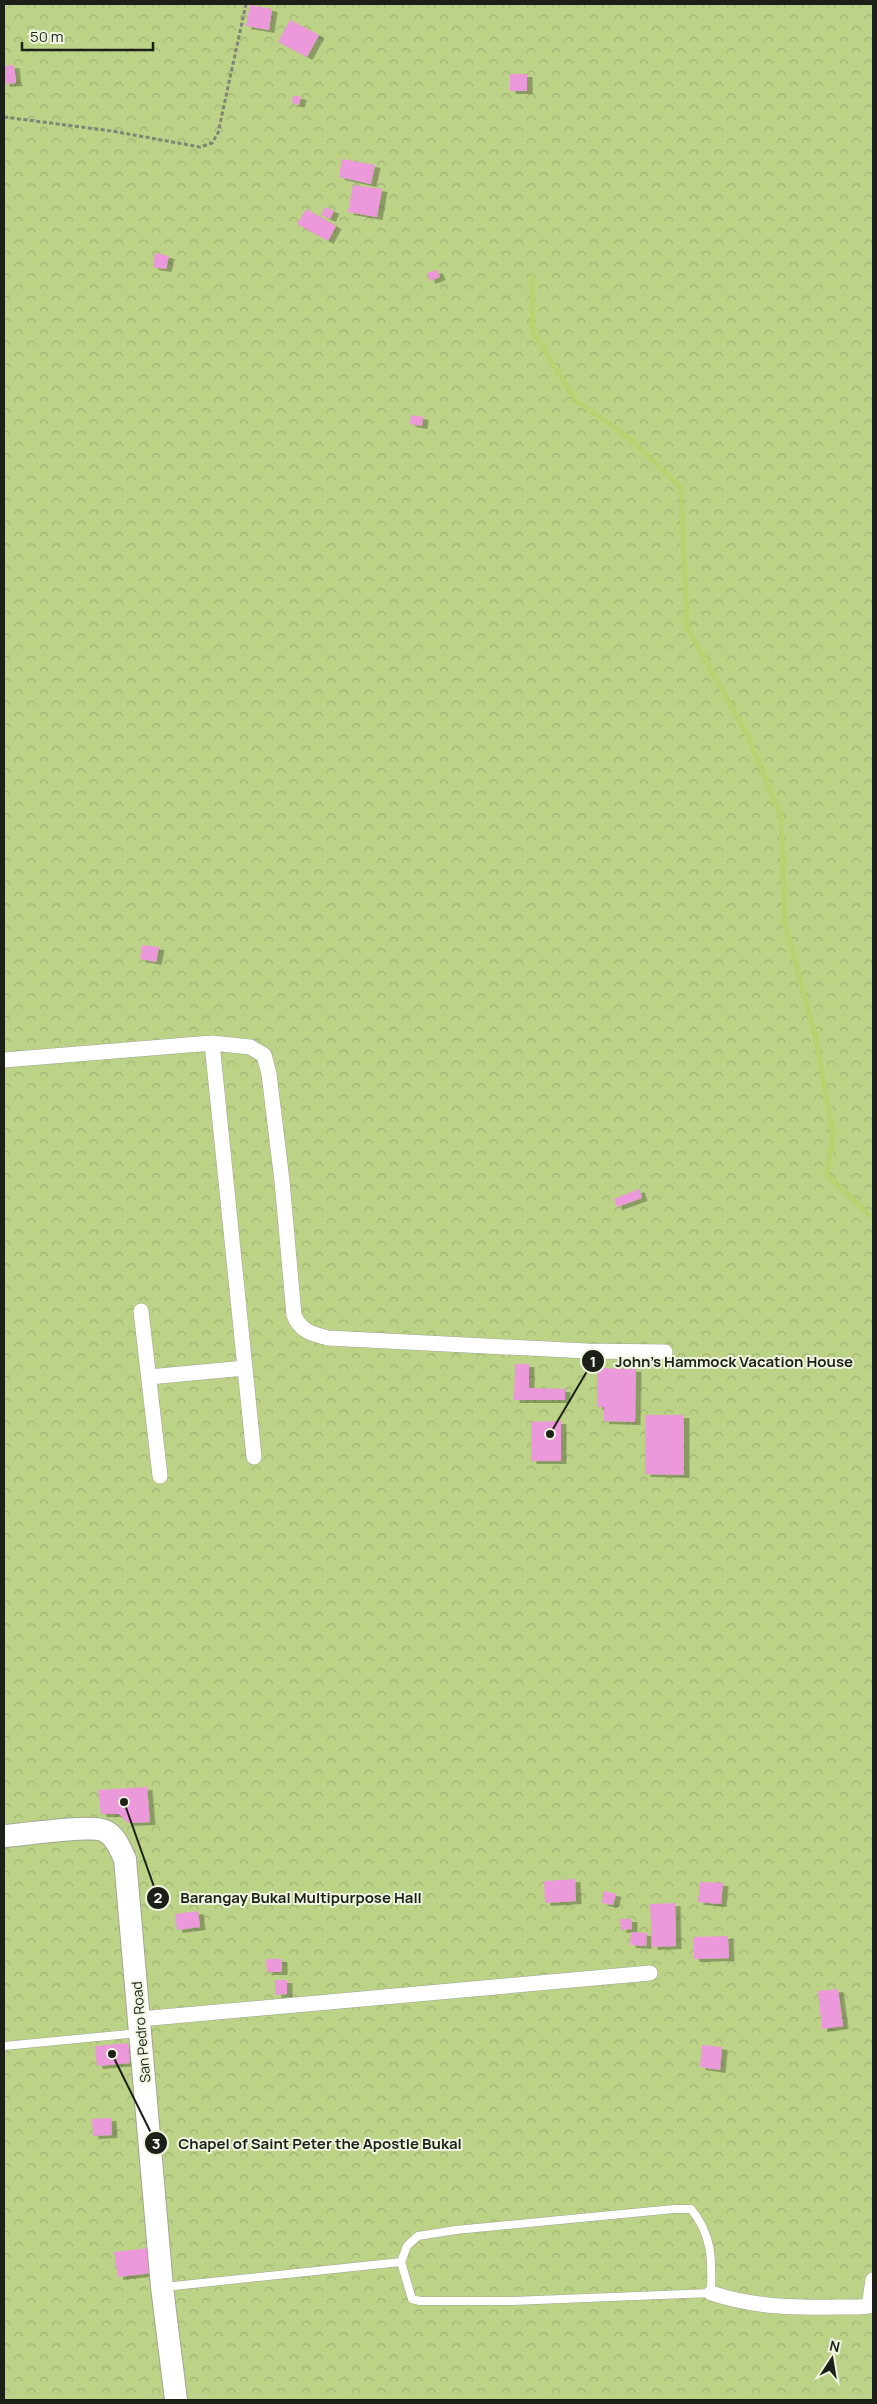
<svg xmlns="http://www.w3.org/2000/svg" width="877" height="2404" font-family="Manrope,sans-serif">
  <style>
    .forest { fill: url(#forest-crowns) }
    .lines { fill: none; stroke-linecap: round; stroke-linejoin: round }
    .stream { stroke: #b7d26f; stroke-width: 5 }
    .building { fill: #eb99da; filter: url(#shadow) }
    .lane-casing { stroke: #a0a792; stroke-width: 9 }
    .street-casing { stroke: #a0a792; stroke-width: 16 }
    .secondary-casing { stroke: #a0a792; stroke-width: 24 }
    .path { stroke: #7f8576; stroke-width: 3; stroke-dasharray: 4 2.5; stroke-linecap: butt }
    .lane { stroke: #fff; stroke-width: 8 }
    .street { stroke: #fff; stroke-width: 15 }
    .secondary { stroke: #fff; stroke-width: 22 }
    .labels { text-anchor: middle; stroke-width: 4; stroke-linejoin: round; paint-order: stroke }
    .street-label { font-size: 14px; fill: #1d2018; stroke: #eef6df }
    .leader { fill: none; stroke: #1d2018; stroke-width: 2 }
    .callout-dot { fill: #1d2018; stroke: #eef6df; stroke-width: 2 }
    .mark-label { font-size: 15px; text-anchor: middle; font-weight: bold; fill: #fff }
    .callout-label { font-size: 15px; text-anchor: middle; font-weight: bold; fill: #1d2018; stroke: #eef6df; stroke-width: 4; stroke-linejoin: round; paint-order: stroke }
  </style>
  <defs>
    <pattern id="forest-crowns" width="20" height="18" patternUnits="userSpaceOnUse" patternTransform="scale(1.25)"><rect width="20" height="18" fill="#bcd287"/><path d="M2 6a3 3 0 1 1 6 0M12 15a3 3 0 1 1 6 0" fill="none" stroke="#a1b474"/></pattern>
    <filter id="shadow"><feDropShadow dx="5.5" dy="3" stdDeviation="0" flood-color="#0004"/></filter>
  </defs>
  <rect width="100%" height="100%" fill="#eef6df"/>
  <path class="forest" d="M 4,4 L 873,4 L 873,2400 L 4,2400 Z"/>
  <g class="lines">
    <path class="stream" d="M 532,276 L 532,331 L 576,401 L 628,437 L 681,488 L 687,628 L 748,736 L 781,816 L 785,924 L 815,1036 L 833,1134 L 827,1175 L 873,1218"/>
  </g>
  <path class="building" d="M 250,5 L 272,9 L 269,30 L 246,26 Z
    M 290,20 L 319,35 L 307,57 L 278,42 Z
    M 14,65 L 16,83 L 4,84 L 4,66 Z
    M 510,74 L 527,74 L 527,91 L 510,91 Z
    M 293,95 L 301,97 L 299,105 L 292,103 Z
    M 342,159 L 375,165 L 371,184 L 339,177 Z
    M 353,185 L 382,189 L 377,217 L 348,212 Z
    M 325,207 L 334,211 L 330,219 L 321,215 Z
    M 306,209 L 336,226 L 328,241 L 297,224 Z
    M 155,253 L 169,256 L 166,269 L 153,267 Z
    M 437,270 L 440,277 L 430,281 L 427,273 Z
    M 411,415 L 423,417 L 422,426 L 410,424 Z
    M 142,945 L 159,947 L 156,962 L 140,959 Z
    M 639,1189 L 642,1198 L 617,1207 L 614,1199 Z
    M 515,1364 L 529,1364 L 529,1388 L 565,1389 L 565,1400 L 514,1400 Z
    M 597,1368 L 636,1369 L 635,1422 L 604,1421 L 604,1407 L 597,1407 Z
    M 645,1415 L 684,1415 L 684,1475 L 645,1474 Z
    M 561,1421 L 561,1461 L 531,1461 L 531,1422 Z
    M 147,1787 L 150,1822 L 128,1823 L 119,1814 L 101,1814 L 98,1790 Z
    M 575,1879 L 576,1901 L 545,1903 L 544,1881 Z
    M 700,1882 L 723,1883 L 721,1904 L 698,1902 Z
    M 604,1891 L 616,1894 L 613,1905 L 602,1903 Z
    M 675,1903 L 676,1946 L 652,1947 L 650,1904 Z
    M 198,1911 L 200,1927 L 177,1930 L 175,1914 Z
    M 620,1919 L 632,1919 L 632,1929 L 621,1930 Z
    M 631,1932 L 647,1933 L 646,1946 L 630,1945 Z
    M 728,1936 L 729,1958 L 694,1959 L 693,1937 Z
    M 266,1959 L 282,1959 L 282,1972 L 267,1972 Z
    M 275,1980 L 287,1980 L 287,1994 L 276,1995 Z
    M 838,1989 L 843,2026 L 822,2029 L 818,1991 Z
    M 128,2043 L 130,2063 L 97,2066 L 95,2046 Z
    M 702,2045 L 722,2047 L 720,2070 L 700,2067 Z
    M 111,2118 L 112,2135 L 93,2136 L 92,2119 Z
    M 149,2248 L 152,2273 L 118,2277 L 114,2252 Z"/>
  <g class="lines">
    <defs>
      <path id="lane" d="M 4,2046 L 139,2033
        M 674,2209 L 691,2209 C 713,2236 712,2261 711,2293 L 512,2301 L 420,2301 L 412,2299 L 401,2262 L 407,2246 L 418,2236 L 456,2230 Z
        M 164,2287 L 401,2262"/>
      <path id="street" d="M 212,1043 L 254,1457
        M 4,1060 L 212,1043 L 250,1047 L 264,1055 L 269,1074 L 282,1181 L 294,1315 C 300,1331 312,1334 328,1338 L 587,1351 L 665,1352
        M 141,1311 L 160,1476
        M 149,1377 L 245,1368
        M 140,2019 L 650,1973
        M 711,2293 C 762,2310 806,2307 859,2307 L 869,2306 L 873,2280"/>
      <path id="secondary" d="M 4,1836 C 23,1835 91,1824 105,1831 C 116,1836 120,1849 125,1859 L 162,2287 L 176,2400"/>
    </defs>
    <use href="#lane" class="lane-casing"/>
    <use href="#street" class="street-casing"/>
    <use href="#secondary" class="secondary-casing"/>
    <path class="path" d="M 4,117 L 112,131 L 200,147 L 212,143 L 218,133 L 246,4"/>
    <use href="#lane" class="lane"/>
    <use href="#street" class="street"/>
    <use href="#secondary" class="secondary"/>
  </g>
  <g class="labels">
    <g class="street-label">
      <text transform="translate(141 2032) rotate(-95)" y="5">San Pedro Road</text>
    </g>
  </g>
  <path class="leader" d="M550 1434L593 1361M124 1802L158 1898M112 2054L156 2143"/>
  <g class="callout-dot">
    <circle cx="550" cy="1434" r="5"/>
    <circle cx="124" cy="1802" r="5"/>
    <circle cx="112" cy="2054" r="5"/>
    <circle cx="593" cy="1361" r="12"/>
    <circle cx="158" cy="1898" r="12"/>
    <circle cx="156" cy="2143" r="12"/>
  </g>
  <g class="mark-label">
    <text x="593" y="1367">1</text>
    <text x="158" y="1903">2</text>
    <text x="156" y="2149">3</text>
  </g>
  <g class="callout-label">
    <text x="734" y="1367">John's Hammock Vacation House</text>
    <text x="301" y="1903">Barangay Bukal Multipurpose Hall</text>
    <text x="320" y="2149">Chapel of Saint Peter the Apostle Bukal</text>
  </g>
  <rect width="877" height="2404" fill="none" stroke="#1d2018" stroke-width="10"/>
  <g transform="translate(832 2359) rotate(12)" stroke="#eef6df" stroke-width="4" paint-order="stroke">
  <path d="M0-4L9 19L0 12L-9 19Z" fill="#1d2018"/>
  <text y="-8" font-size="14" font-weight="bold" text-anchor="middle" fill="#1d2018">N</text>
  </g>
  <path d="M22 42v8h131v-8" fill="none" stroke="#1d2018" stroke-width="2.5"/>
  <text x="30" y="42" font-size="15" fill="#1d2018" stroke="#eef6df" stroke-width="4" paint-order="stroke">50 m</text>
</svg>
